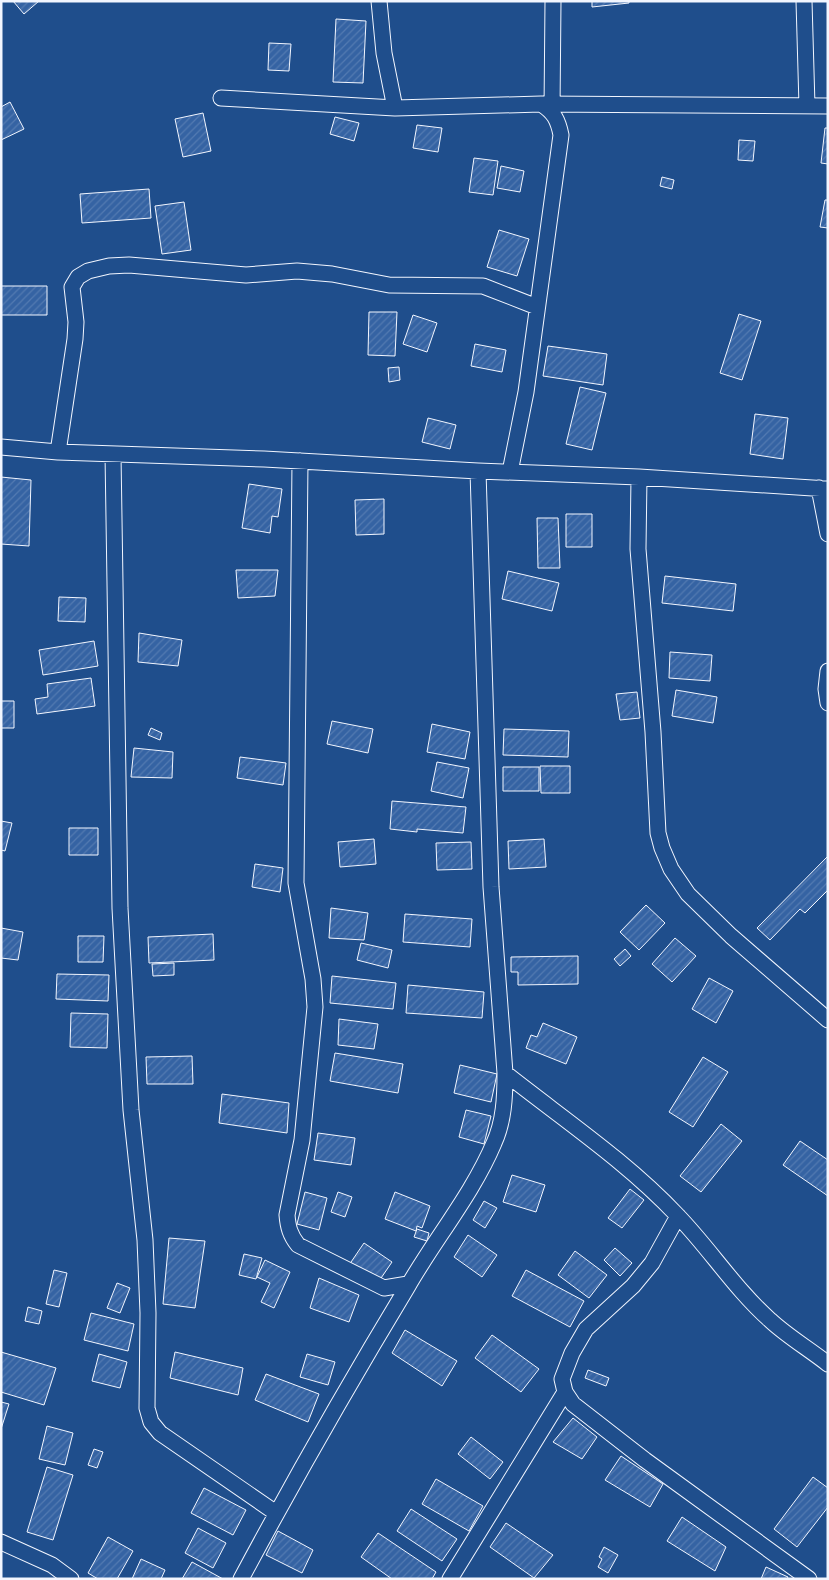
<svg xmlns="http://www.w3.org/2000/svg" width="829" height="1580" font-family="Karla,sans-serif">
  <style>
    .building { fill: url(#building-hatch); stroke: #f2f6ff }
    .lines { fill: none; stroke-linecap: round; stroke-linejoin: round }
    .street-casing { stroke: #f2f6ff; stroke-width: 17 }
    .street { stroke: #1f4e8c; stroke-width: 15 }
  </style>
  <defs>
    <pattern id="building-hatch" width="6" height="6" patternUnits="userSpaceOnUse" patternTransform="scale(1.25)"><rect width="6" height="6" fill="#3563a3"/><path d="M-1 1l2-2M0 6l6-6M5 7l2-2" fill="none" stroke="#537ab1"/></pattern>
  </defs>
  <rect width="100%" height="100%" fill="#1f4e8c"/>
  <path class="building" d="M 13,1 L 39,1 L 24,14 Z
    M 592,1 L 629,1 L 629,3 L 592,7 Z
    M 336,19 L 366,21 L 363,83 L 333,82 Z
    M 269,43 L 291,44 L 289,71 L 268,70 Z
    M 10,102 L 24,129 L 1,140 L 1,107 Z
    M 203,113 L 211,151 L 183,157 L 175,119 Z
    M 335,117 L 359,123 L 354,141 L 330,134 Z
    M 417,125 L 442,128 L 438,152 L 413,148 Z
    M 825,128 L 828,128 L 828,164 L 821,163 Z
    M 739,140 L 755,141 L 753,161 L 738,160 Z
    M 474,158 L 498,161 L 493,195 L 469,192 Z
    M 501,166 L 524,171 L 520,192 L 497,188 Z
    M 662,177 L 674,180 L 672,189 L 660,186 Z
    M 149,189 L 151,218 L 82,223 L 80,194 Z
    M 825,200 L 828,200 L 828,228 L 820,227 Z
    M 184,202 L 191,250 L 162,254 L 155,206 Z
    M 499,230 L 529,239 L 517,276 L 487,267 Z
    M 1,286 L 47,286 L 47,315 L 1,315 Z
    M 369,312 L 397,312 L 395,356 L 368,355 Z
    M 739,314 L 761,321 L 742,380 L 720,373 Z
    M 413,315 L 437,323 L 427,352 L 403,344 Z
    M 475,344 L 506,350 L 502,372 L 471,366 Z
    M 548,346 L 607,354 L 603,385 L 543,376 Z
    M 399,367 L 400,380 L 389,382 L 388,368 Z
    M 580,387 L 606,393 L 592,450 L 566,444 Z
    M 755,414 L 788,418 L 783,459 L 750,454 Z
    M 428,418 L 456,425 L 450,449 L 422,442 Z
    M 1,477 L 31,480 L 29,546 L 1,544 Z
    M 249,484 L 282,489 L 278,517 L 272,516 L 270,533 L 242,528 Z
    M 384,499 L 384,534 L 356,535 L 355,500 Z
    M 566,514 L 592,514 L 592,547 L 566,547 Z
    M 537,518 L 558,518 L 560,568 L 538,568 Z
    M 236,570 L 278,570 L 275,596 L 238,598 Z
    M 508,571 L 559,583 L 552,611 L 502,599 Z
    M 665,576 L 736,584 L 733,611 L 662,603 Z
    M 59,597 L 86,598 L 85,622 L 58,621 Z
    M 139,633 L 182,640 L 178,666 L 138,662 Z
    M 94,641 L 98,666 L 43,675 L 39,650 Z
    M 670,652 L 712,655 L 710,681 L 669,678 Z
    M 91,678 L 95,706 L 37,714 L 35,699 L 48,697 L 47,684 Z
    M 676,690 L 717,697 L 713,723 L 672,716 Z
    M 637,692 L 640,718 L 620,720 L 616,694 Z
    M 1,701 L 14,701 L 14,728 L 1,728 Z
    M 332,721 L 373,729 L 368,753 L 327,744 Z
    M 432,724 L 470,732 L 465,759 L 427,752 Z
    M 151,728 L 162,733 L 160,740 L 148,735 Z
    M 504,729 L 569,731 L 568,757 L 503,755 Z
    M 134,748 L 173,752 L 172,778 L 131,777 Z
    M 240,757 L 286,763 L 283,785 L 237,778 Z
    M 437,762 L 469,768 L 463,798 L 431,791 Z
    M 540,766 L 570,766 L 570,793 L 541,793 Z
    M 503,767 L 539,767 L 539,791 L 503,791 Z
    M 392,801 L 466,807 L 463,833 L 417,829 L 417,832 L 390,829 Z
    M 1,821 L 12,823 L 5,851 L 1,850 Z
    M 69,828 L 98,828 L 98,855 L 69,855 Z
    M 374,839 L 376,864 L 340,867 L 338,842 Z
    M 544,839 L 546,867 L 509,869 L 508,841 Z
    M 471,842 L 472,869 L 437,870 L 436,843 Z
    M 828,856 L 828,890 L 805,913 L 800,909 L 770,940 L 757,928 Z
    M 255,864 L 283,868 L 280,892 L 252,887 Z
    M 646,905 L 665,923 L 639,950 L 620,932 Z
    M 331,908 L 368,913 L 364,940 L 329,938 Z
    M 405,914 L 472,919 L 470,947 L 403,942 Z
    M 1,928 L 23,932 L 18,960 L 1,958 Z
    M 213,934 L 214,960 L 149,963 L 148,937 Z
    M 78,936 L 104,936 L 103,962 L 78,962 Z
    M 675,938 L 696,956 L 672,982 L 652,964 Z
    M 361,943 L 392,950 L 388,968 L 357,960 Z
    M 625,949 L 631,956 L 620,966 L 614,959 Z
    M 578,956 L 578,984 L 518,985 L 518,972 L 511,972 L 511,957 Z
    M 174,963 L 174,975 L 153,976 L 152,964 Z
    M 57,974 L 109,975 L 108,1001 L 56,999 Z
    M 332,976 L 396,983 L 393,1009 L 330,1003 Z
    M 709,978 L 733,991 L 716,1023 L 692,1009 Z
    M 408,985 L 484,992 L 482,1018 L 406,1013 Z
    M 71,1013 L 108,1014 L 107,1048 L 70,1047 Z
    M 339,1019 L 378,1024 L 374,1049 L 338,1045 Z
    M 543,1023 L 577,1037 L 566,1064 L 526,1048 L 531,1035 L 537,1037 Z
    M 335,1053 L 403,1064 L 398,1093 L 330,1081 Z
    M 192,1056 L 193,1084 L 147,1084 L 146,1057 Z
    M 703,1057 L 728,1072 L 693,1127 L 669,1112 Z
    M 460,1065 L 497,1074 L 491,1102 L 454,1093 Z
    M 222,1094 L 289,1103 L 287,1133 L 219,1123 Z
    M 466,1110 L 491,1116 L 484,1144 L 459,1137 Z
    M 721,1124 L 742,1141 L 701,1192 L 680,1176 Z
    M 318,1133 L 355,1138 L 351,1165 L 314,1160 Z
    M 800,1141 L 828,1160 L 828,1196 L 783,1165 Z
    M 512,1175 L 545,1185 L 536,1212 L 503,1202 Z
    M 630,1189 L 644,1200 L 622,1228 L 608,1218 Z
    M 305,1192 L 327,1198 L 319,1230 L 297,1224 Z
    M 338,1192 L 352,1197 L 345,1217 L 331,1212 Z
    M 395,1192 L 430,1206 L 422,1228 L 417,1226 L 416,1231 L 385,1219 Z
    M 484,1201 L 497,1208 L 485,1228 L 473,1220 Z
    M 417,1229 L 429,1233 L 427,1241 L 414,1237 Z
    M 468,1235 L 497,1255 L 482,1277 L 454,1257 Z
    M 169,1238 L 205,1241 L 195,1308 L 163,1304 Z
    M 364,1243 L 392,1262 L 377,1284 L 349,1265 Z
    M 615,1248 L 632,1263 L 620,1276 L 604,1260 Z
    M 575,1251 L 607,1275 L 589,1298 L 558,1275 Z
    M 244,1254 L 262,1258 L 256,1279 L 239,1275 Z
    M 265,1260 L 290,1272 L 274,1308 L 261,1302 L 270,1283 L 257,1277 Z
    M 54,1270 L 67,1273 L 59,1307 L 46,1304 Z
    M 526,1270 L 584,1301 L 570,1327 L 512,1296 Z
    M 319,1278 L 359,1295 L 349,1322 L 310,1308 Z
    M 117,1283 L 130,1288 L 120,1313 L 107,1308 Z
    M 28,1307 L 42,1311 L 39,1324 L 25,1321 Z
    M 91,1313 L 134,1324 L 128,1351 L 84,1340 Z
    M 405,1330 L 457,1361 L 442,1386 L 392,1353 Z
    M 492,1335 L 539,1369 L 521,1392 L 475,1358 Z
    M 1,1352 L 56,1368 L 44,1405 L 1,1392 Z
    M 175,1352 L 243,1368 L 238,1395 L 170,1378 Z
    M 99,1354 L 127,1362 L 120,1388 L 92,1381 Z
    M 307,1354 L 335,1362 L 328,1385 L 300,1377 Z
    M 588,1370 L 609,1378 L 606,1386 L 585,1378 Z
    M 266,1374 L 319,1394 L 308,1422 L 255,1400 Z
    M 1,1402 L 9,1404 L 1,1429 Z
    M 573,1418 L 597,1437 L 582,1459 L 553,1442 Z
    M 47,1426 L 73,1433 L 65,1465 L 39,1459 Z
    M 471,1437 L 503,1462 L 490,1479 L 458,1454 Z
    M 94,1449 L 103,1452 L 97,1468 L 88,1465 Z
    M 621,1456 L 663,1484 L 650,1507 L 605,1480 Z
    M 47,1467 L 73,1475 L 53,1540 L 27,1532 Z
    M 813,1477 L 828,1488 L 828,1507 L 797,1547 L 774,1529 Z
    M 436,1479 L 483,1506 L 469,1531 L 422,1504 Z
    M 204,1488 L 246,1510 L 233,1535 L 191,1513 Z
    M 411,1509 L 457,1539 L 442,1561 L 397,1531 Z
    M 682,1517 L 726,1547 L 715,1571 L 667,1541 Z
    M 506,1523 L 553,1555 L 534,1578 L 490,1547 Z
    M 198,1528 L 226,1543 L 213,1568 L 185,1553 Z
    M 278,1531 L 313,1550 L 302,1573 L 266,1555 Z
    M 378,1533 L 436,1572 L 432,1579 L 392,1579 L 361,1557 Z
    M 108,1537 L 133,1551 L 117,1579 L 98,1579 L 88,1573 Z
    M 604,1547 L 618,1555 L 608,1573 L 598,1567 L 602,1559 L 599,1557 Z
    M 141,1559 L 165,1570 L 161,1579 L 132,1579 Z
    M 192,1562 L 223,1579 L 182,1579 Z
    M 766,1567 L 788,1577 L 787,1579 L 761,1579 Z"/>
  <g class="lines">
    <defs>
      <path id="street" d="M 379,1 L 384,53 L 395,108
        M 804,1 L 807,106
        M 221,98 L 395,108 L 541,104 C 554,112 558,120 561,135 L 526,392 L 510,472
        M 541,104 L 828,106
        M 552,110 L 553,1
        M 1,447 L 58,452 L 264,459 L 478,471 L 639,477 L 828,489
        M 58,452 L 75,339 L 76,322 L 72,287 L 78,277 L 88,271 L 109,266 L 129,265 L 246,275 L 297,271 L 332,274 L 389,285 L 483,286 L 537,307
        M 113,454 L 120,908 L 131,1110 L 145,1240 L 148,1313 L 147,1408 L 151,1422 L 160,1433 L 276,1513
        M 300,461 L 296,883 L 313,979 L 315,1007 L 302,1140 L 287,1215 C 288,1227 290,1235 298,1245 L 384,1288 L 408,1284
        M 639,477 L 638,549 L 653,732 L 658,833 L 662,848 L 671,869 L 688,894 L 731,936 L 828,1020
        M 819,488 L 828,534
        M 828,671 L 826,689 L 828,703
        M 505,1073 C 563,1119 626,1161 677,1215 C 710,1249 735,1289 770,1320 C 787,1336 809,1349 828,1364
        M 678,1216 L 652,1263 L 633,1286 L 586,1329 L 572,1353 L 562,1379 L 565,1392 L 573,1404 L 645,1460 L 809,1579
        M 1,1542 L 52,1565 L 71,1579
        M 241,1579 C 294,1480 350,1382 408,1286 C 435,1239 473,1193 494,1143 C 504,1121 505,1097 505,1073 L 491,887 L 478,471
        M 450,1579 L 565,1392"/>
    </defs>
    <use href="#street" class="street-casing"/>
    <use href="#street" class="street"/>
  </g>
  <rect width="829" height="1580" fill="none" stroke="#f2f6ff" stroke-width="5"/>
</svg>
